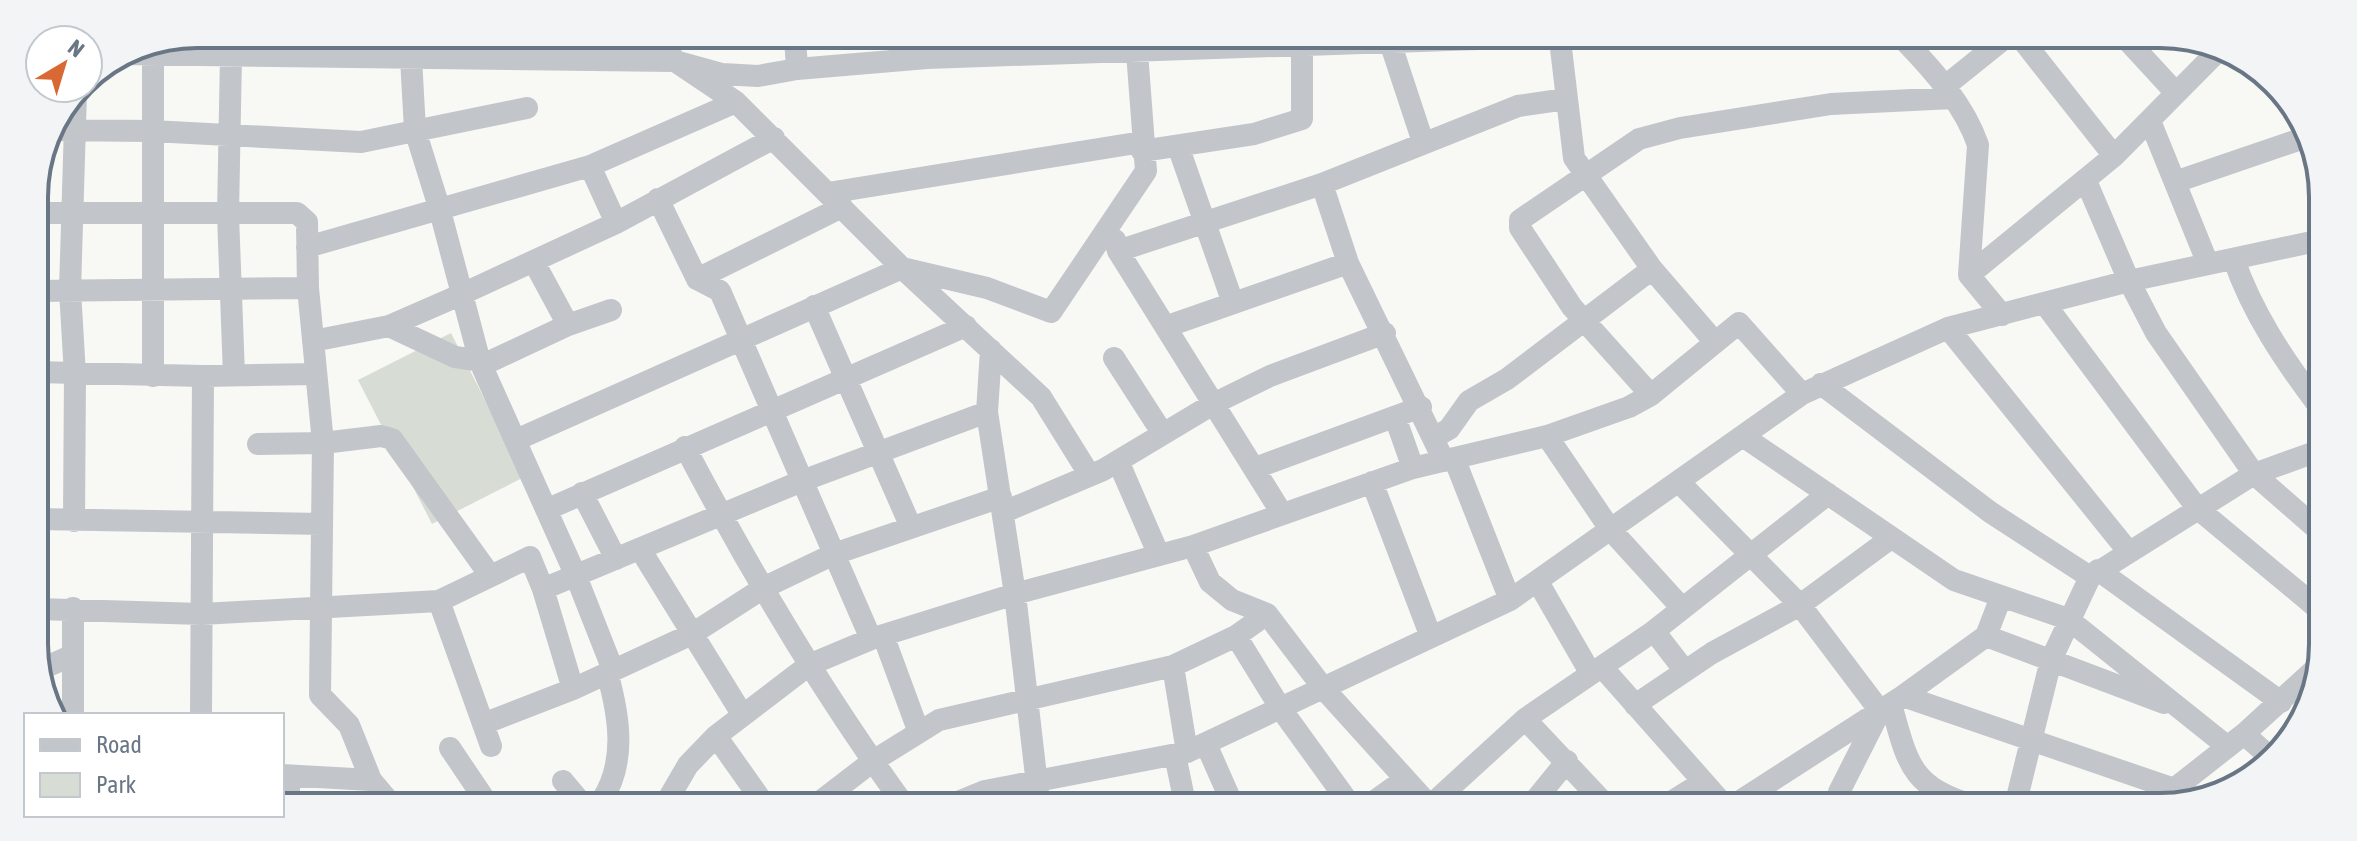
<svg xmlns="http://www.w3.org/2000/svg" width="2357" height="841" font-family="'Asap Condensed',sans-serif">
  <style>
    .green { fill: #d7ddd5 }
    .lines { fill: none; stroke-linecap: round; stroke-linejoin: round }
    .minor { stroke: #c2c5c9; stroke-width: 22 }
    .rim { fill: none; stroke: #697685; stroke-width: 4 }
  </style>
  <rect width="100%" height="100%" fill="#f8f8f5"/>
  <path class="green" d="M 197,34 L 316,35 L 316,44 L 157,42 Z
    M 451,333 L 524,477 L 432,524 L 358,380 Z"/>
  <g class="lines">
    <path class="minor" d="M 326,35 L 326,56
      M 658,36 L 675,61 L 736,102 L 902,268 L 1041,397 L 1089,474
      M 795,37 L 797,69
      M 927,37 L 927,58
      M 1560,40 L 1574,158 L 1652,269 L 1714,341
      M 1905,41 C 1933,70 1965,106 1978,145 L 1969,275 L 2002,315
      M 1390,42 L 1423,142
      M 2024,42 L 2114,156
      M 2129,42 L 2176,93
      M 123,54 L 675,61 L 722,74 L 758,76 L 797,69 L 927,58 L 1478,39
      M 153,54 L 153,376
      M 231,55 L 228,215 L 234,375
      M 411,58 L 415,130 L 439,207 L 480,362 L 576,576 L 613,670
      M 1944,87 L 2000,42
      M 2150,121 L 2208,264
      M 49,130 L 152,131 L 361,142 L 527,108
      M 1178,146 L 1233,303
      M 1142,151 L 1254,134 L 1302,119 L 1302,45
      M 590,166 L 616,223
      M 2086,181 L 2129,281 L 2156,333 L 2254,474 L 2317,529
      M 2178,181 L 2295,141
      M 1322,184 L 1348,263 L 1444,461
      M 828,193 L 1142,142
      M 658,199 L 697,279 L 720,291 L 871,639
      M 35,213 L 297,213 L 307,222 L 308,288 L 323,443 L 320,695 L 349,725 L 371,780 L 387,799
      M 1115,240 L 1118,251 L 1281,512
      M 307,247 L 590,166 L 736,102
      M 1118,251 L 1322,184 L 1518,106 L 1566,99
      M 2234,260 C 2253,314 2284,360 2318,405
      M 534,262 L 568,325
      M 1969,275 L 2114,156 L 2221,48
      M 697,279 L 842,207
      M 35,291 L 308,288
      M 2045,304 L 2197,508 L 2316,607
      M 814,306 L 910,525
      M 389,326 L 455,357 L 489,362 L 568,325 L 611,310
      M 1168,326 L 1348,263
      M 1948,328 L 2128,551
      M 313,341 L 389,326 L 460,295 L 616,223 L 774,138
      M 991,350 L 987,412 L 1015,594 L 1039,802
      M 1114,358 L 1163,434
      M 35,372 L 203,376 L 316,374
      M 1821,384 L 1990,512 L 2090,577
      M 1651,395 L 1572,307 L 1520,228 L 1520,220 L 1639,139 L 1680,128 L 1831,104 L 1953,98
      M 1395,417 L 1413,468
      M 1547,436 L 1610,529 L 1681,607
      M 1435,437 L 1449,429 L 1469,401 L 1507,379 L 1652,269
      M 1744,437 L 1954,580 L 2068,619 L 2228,747
      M 516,440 L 902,268 L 987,288 L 1051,312 L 1146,171 L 1136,39
      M 258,444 L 323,443 L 381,436 L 392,439 L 489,574
      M 685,447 C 749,569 821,690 902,802
      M 1454,458 L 1510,600
      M 1118,461 L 1158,553
      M 1255,468 L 1421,407
      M 1372,482 L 1431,637
      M 1680,483 L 1800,605 L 1880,711 L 1839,792 L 1838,805
      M 582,493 L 616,559
      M 548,509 L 966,326
      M 1004,512 L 1103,470 L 1213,404 L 1270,376 L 1385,333
      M 36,519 L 322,524
      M 74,521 L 75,375 L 70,290 L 76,92
      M 1193,546 L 1210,582 L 1232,600 L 1267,614 L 1324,689 L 1428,804
      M 640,549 L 742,714
      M 2098,570 L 2281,702
      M 1538,582 L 1591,674
      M 543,589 L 802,481 L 987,412
      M 439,601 L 491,746
      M 73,608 L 73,715
      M 37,609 L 202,614 L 439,601 L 530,557 L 543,589 L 573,689
      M 1654,631 L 1828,494
      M 883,635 L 918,730
      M 1236,636 L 1281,709 L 1349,803
      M 1986,636 L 2164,703
      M 1173,666 L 1187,752
      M 1602,667 L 1724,805
      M 37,671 L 73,655
      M 1903,696 L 2174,789 L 2187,800
      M 1891,704 C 1908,764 1910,787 1975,806
      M 1635,705 L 1712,653 L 1800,605 L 1891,538
      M 201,715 L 203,376
      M 1525,719 L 1605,804
      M 483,724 L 573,689 L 692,634 L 765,587 L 834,554 L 1001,497
      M 2244,734 L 2270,757
      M 716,736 L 762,801
      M 1206,744 L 1232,803
      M 450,748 L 485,800
      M 1175,755 L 1185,803
      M 282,775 L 371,780
      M 563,781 L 579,800
      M 289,799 L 289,776
      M 602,800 C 627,761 619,715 607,672
      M 667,801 L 688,765 L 716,736 L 809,665 L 871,639 L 1015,594 L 1193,546 L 1413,468 L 1547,436 L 1629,407 L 1651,395 L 1739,323 L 1802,394
      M 821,801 L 873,761 L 939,720 L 1173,666 L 1236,636 L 1267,614
      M 958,802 L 985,791 L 1187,752 L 1510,600 L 1802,394 L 1948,328 L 2129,281 L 2321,240
      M 1372,803 L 1404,780
      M 1432,804 L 1525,719 L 1654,631 L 1685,671
      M 1532,804 L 1567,761
      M 1666,805 L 1703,782
      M 1734,805 L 1903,696 L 1986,636 L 2001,597
      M 2015,806 L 2051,660 L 2090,577 L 2254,474 L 2318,451
      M 2167,807 L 2174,789 L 2244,734 L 2315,669"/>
  </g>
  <path d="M0 0H2357V841H0ZM197 48H2160A149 149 0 0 1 2309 197V644A149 149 0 0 1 2160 793H197A149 149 0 0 1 48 644V197A149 149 0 0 1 197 48Z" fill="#f3f4f5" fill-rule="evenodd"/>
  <path class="rim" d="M197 48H2160A149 149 0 0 1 2309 197V644A149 149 0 0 1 2160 793H197A149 149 0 0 1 48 644V197A149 149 0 0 1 197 48Z"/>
  <rect x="24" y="713" width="260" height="104" fill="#ffffff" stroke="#c3c8ce" stroke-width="2"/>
  <rect x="40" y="739" width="40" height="12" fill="#c2c5c9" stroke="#c3c8ce" stroke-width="2"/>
  <text x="96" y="753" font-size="24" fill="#697685">Road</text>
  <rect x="40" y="773" width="40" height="24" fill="#d7ddd5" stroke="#c3c8ce" stroke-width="2"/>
  <text x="96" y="793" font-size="24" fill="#697685">Park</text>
  <g transform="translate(64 64) rotate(38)"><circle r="38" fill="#ffffff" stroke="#c3c8ce" stroke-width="2"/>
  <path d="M0-6L14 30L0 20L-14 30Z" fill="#d96934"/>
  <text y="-12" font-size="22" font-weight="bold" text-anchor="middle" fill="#697685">N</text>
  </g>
</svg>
